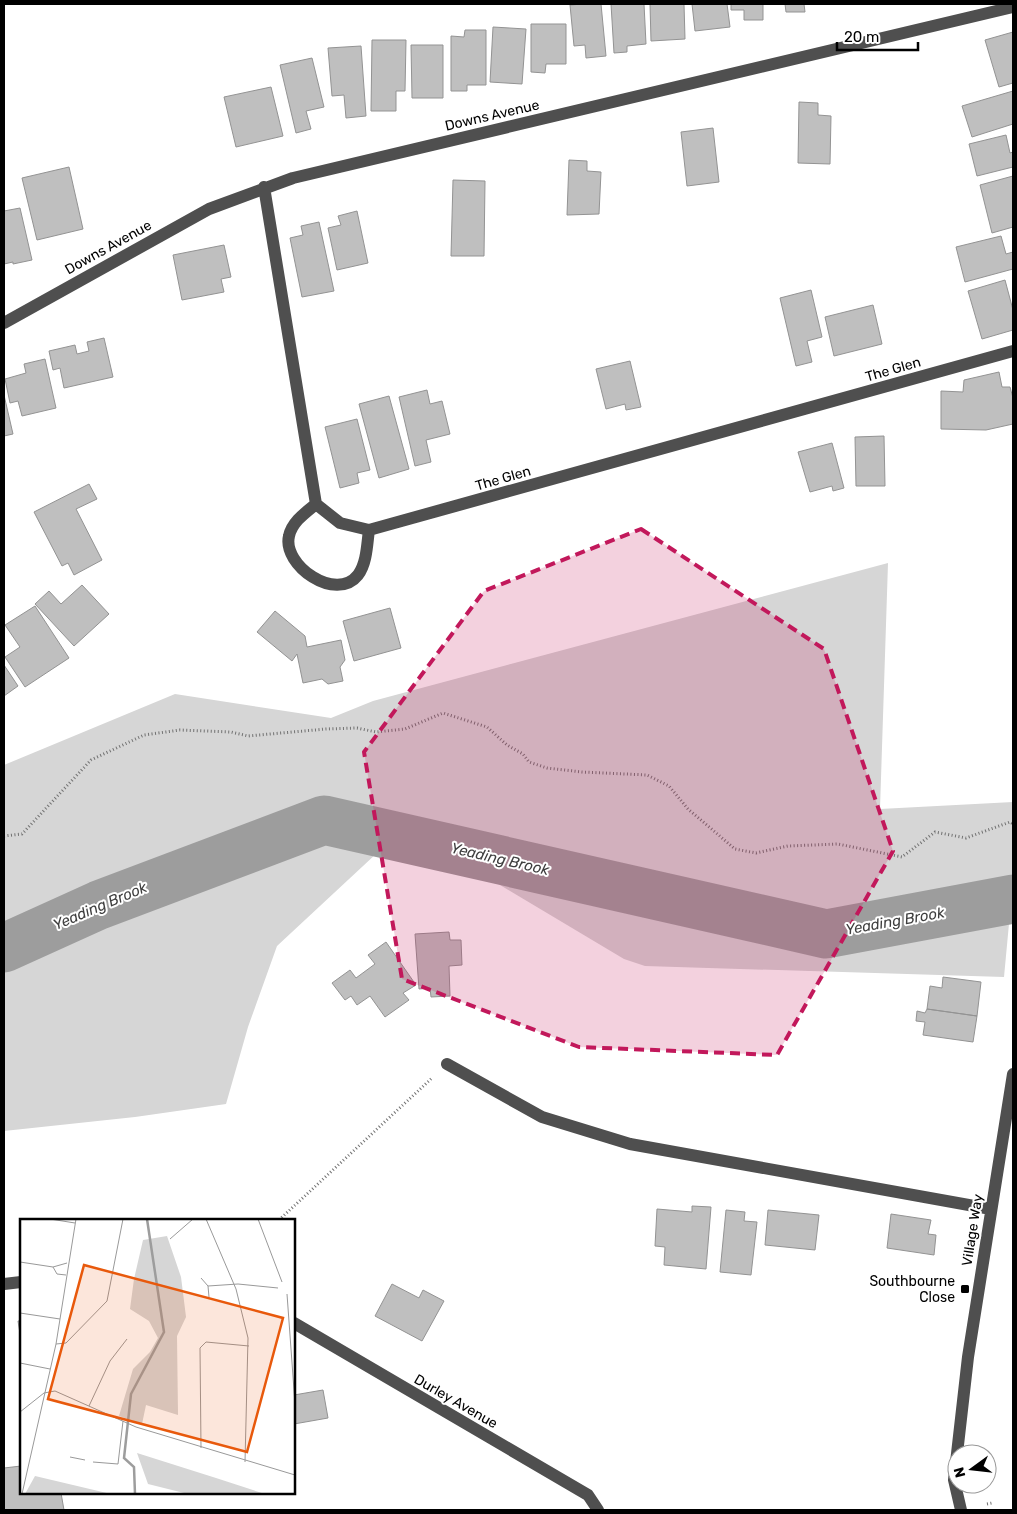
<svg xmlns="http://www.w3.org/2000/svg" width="1017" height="1514" font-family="Rubik,sans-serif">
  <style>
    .green { fill: #d6d6d6 }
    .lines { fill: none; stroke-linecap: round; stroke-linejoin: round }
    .river { stroke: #9d9d9d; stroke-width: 49 }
    .building { fill: #bfbfbf; stroke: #939393 }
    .path { stroke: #717171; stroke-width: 3; stroke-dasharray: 1 2.5; stroke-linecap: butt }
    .minor { stroke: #4f4f4f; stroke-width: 12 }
    .marked { fill: #c2185b; fill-opacity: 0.2; stroke: #c2185b; stroke-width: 4; stroke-dasharray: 10 6; stroke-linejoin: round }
    .poi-dot { fill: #000; stroke: #fff; stroke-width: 2 }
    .labels { text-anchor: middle; stroke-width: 4; stroke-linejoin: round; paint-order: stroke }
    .street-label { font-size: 14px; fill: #000; stroke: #fff }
    .poi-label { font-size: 14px; fill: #000; stroke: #fff; text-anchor: end }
    .water-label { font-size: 15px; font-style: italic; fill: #3e3e3e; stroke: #fff }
    .inset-river { fill: none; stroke: #9d9d9d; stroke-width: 2.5 }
    .inset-road { fill: none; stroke: #999; stroke-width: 1 }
    .view { fill: #e8590c; fill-opacity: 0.15; stroke: #e8590c; stroke-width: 2.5 }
    .inset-edge { fill: none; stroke: #000; stroke-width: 2.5 }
  </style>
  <rect width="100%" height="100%" fill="#fff"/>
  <path class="green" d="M 888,563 L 880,809 L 1013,802 L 1013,881 L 1004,977 L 645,966 L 624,959 L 490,879 L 377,853 L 277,946 L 248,1027 L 226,1104 L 135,1117 L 4,1131 L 4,765 L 175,694 L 331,718 L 373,701 Z"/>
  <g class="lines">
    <path class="river" d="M 4,948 L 99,905 L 324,820 L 826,934 L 1013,899"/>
  </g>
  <path class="building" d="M 583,4 L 601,4 L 606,56 L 586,58 L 585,45 L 574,46 L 570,5 Z
    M 611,4 L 644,4 L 646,44 L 627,46 L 627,52 L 614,53 Z
    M 650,4 L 684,4 L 685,39 L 651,41 Z
    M 692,4 L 727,4 L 730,27 L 695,31 Z
    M 731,4 L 763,4 L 763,20 L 744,20 L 744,10 L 731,10 Z
    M 785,4 L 804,4 L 805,12 L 786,12 Z
    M 531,24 L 566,24 L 566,64 L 546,64 L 545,73 L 531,72 Z
    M 493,27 L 526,29 L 522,84 L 490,82 Z
    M 465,30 L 486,30 L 486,85 L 467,85 L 467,91 L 451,91 L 451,36 L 464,37 Z
    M 1013,32 L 1013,83 L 999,87 L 985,40 Z
    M 372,40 L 406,40 L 405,91 L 396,91 L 396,111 L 371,111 Z
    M 411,45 L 443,45 L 443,98 L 412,98 Z
    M 361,46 L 366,116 L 346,118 L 344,95 L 332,96 L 328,48 Z
    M 312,58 L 324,107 L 306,111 L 311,129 L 296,133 L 280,65 Z
    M 271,87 L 283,136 L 236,147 L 224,97 Z
    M 1013,91 L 1013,124 L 972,137 L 962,106 Z
    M 799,102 L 818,103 L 818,115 L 831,116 L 830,164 L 798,163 Z
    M 713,128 L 719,182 L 687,186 L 681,132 Z
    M 1006,135 L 1010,153 L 1013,152 L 1013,167 L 977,176 L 969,144 Z
    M 569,160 L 587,161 L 587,171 L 601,172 L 599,214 L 567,215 Z
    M 69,167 L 83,229 L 37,240 L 22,178 Z
    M 1013,176 L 1013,227 L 992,233 L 980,185 Z
    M 453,180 L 485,181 L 484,256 L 451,256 Z
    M 20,208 L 32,260 L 13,264 L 13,262 L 4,264 L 4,211 Z
    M 357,211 L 368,263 L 337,270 L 328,228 L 341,225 L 338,216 Z
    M 319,222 L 334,291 L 302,297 L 290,238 L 303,235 L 301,226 Z
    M 1001,236 L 1006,254 L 1013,252 L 1013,269 L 965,282 L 956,247 Z
    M 224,245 L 231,277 L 221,279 L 224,292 L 182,300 L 173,255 Z
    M 1005,280 L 1013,310 L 1013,330 L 982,339 L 968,291 Z
    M 811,290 L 822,337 L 807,341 L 812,362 L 796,366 L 780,298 Z
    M 873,305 L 882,344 L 834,356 L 825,317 Z
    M 104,338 L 113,377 L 64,388 L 60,368 L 53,370 L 49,351 L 75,345 L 77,354 L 89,351 L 87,342 Z
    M 45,359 L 56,408 L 22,416 L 18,401 L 10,403 L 5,379 L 26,373 L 24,364 Z
    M 630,361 L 641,407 L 626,410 L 625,404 L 606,409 L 596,369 Z
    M 999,372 L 1002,387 L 1010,387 L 1013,398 L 1013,424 L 986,430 L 941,429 L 941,391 L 963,392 L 964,380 Z
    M 427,390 L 430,404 L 442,401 L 450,434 L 426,440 L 431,462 L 415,466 L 399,397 Z
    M 4,395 L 13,434 L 4,436 Z
    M 389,396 L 409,469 L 379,478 L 359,404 Z
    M 357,419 L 370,470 L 357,473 L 359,483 L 340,488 L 325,427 Z
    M 884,436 L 885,486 L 856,486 L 855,437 Z
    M 832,443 L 844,488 L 833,491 L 832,486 L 810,492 L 798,452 Z
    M 89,484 L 97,499 L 76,509 L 102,560 L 74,575 L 68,563 L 62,566 L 34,512 Z
    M 82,585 L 109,614 L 74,646 L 35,604 L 49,591 L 61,604 Z
    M 35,606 L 69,658 L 25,687 L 5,657 L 20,647 L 5,625 Z
    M 390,608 L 401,648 L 354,661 L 343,621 Z
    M 275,611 L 305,636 L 307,647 L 341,640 L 345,660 L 340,667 L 343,681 L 328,684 L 322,679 L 303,683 L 297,654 L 292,661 L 257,632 Z
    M 4,665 L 18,686 L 4,696 Z
    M 449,932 L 450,940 L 461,940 L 462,965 L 449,966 L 450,996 L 431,997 L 430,988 L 419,989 L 415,934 Z
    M 386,942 L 416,985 L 403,993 L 409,1000 L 385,1017 L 370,996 L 357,1005 L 351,996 L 345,1000 L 332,983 L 350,970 L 356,978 L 375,964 L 368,955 Z
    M 943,977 L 981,982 L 977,1016 L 927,1009 L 930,986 L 942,988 Z
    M 927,1009 L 977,1016 L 973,1042 L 923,1035 L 925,1022 L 916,1021 L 917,1011 L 925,1013 Z
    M 692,1206 L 711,1207 L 706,1269 L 664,1265 L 665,1247 L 655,1246 L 657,1209 L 692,1212 Z
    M 726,1210 L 745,1212 L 744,1221 L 757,1222 L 751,1275 L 720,1272 Z
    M 768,1210 L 819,1215 L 815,1250 L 765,1245 Z
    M 891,1214 L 931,1220 L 928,1234 L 936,1235 L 934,1255 L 887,1248 Z
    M 392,1284 L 419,1298 L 423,1290 L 444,1301 L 422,1341 L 375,1316 Z
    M 18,1321 L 21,1321 L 21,1340 Z
    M 323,1390 L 328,1418 L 294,1424 L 294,1395 Z
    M 21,1466 L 21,1493 L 61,1493 L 64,1510 L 4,1510 L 4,1468 Z"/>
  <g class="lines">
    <path class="path" d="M 4,836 L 22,834 L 91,760 L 144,735 L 180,730 L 231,732 L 248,736 L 326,729 L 357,728 L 376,732 L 405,729 L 443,713 L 487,727 L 507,745 L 523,754 L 529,762 L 547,768 L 582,772 L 647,775 L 669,786 L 688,809 L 735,849 L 756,853 L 788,846 L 838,844 L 902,857 L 935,832 L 966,838 L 1010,822 L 1013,824
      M 279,1220 L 432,1078
      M 987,1504 L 992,1503"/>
    <path class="minor" d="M 264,187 L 316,504 L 340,523 L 369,530 L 1013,351
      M 4,323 L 209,209 L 293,178 L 1013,7
      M 316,504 C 305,513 292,522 289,536 C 282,565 336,603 358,575 C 367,563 367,544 369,530
      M 447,1064 L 542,1117 L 630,1144 L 991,1209
      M 4,1284 L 21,1282
      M 294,1323 L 588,1495 L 598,1510
      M 961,1510 L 954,1480 L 968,1357 L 1013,1074"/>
  </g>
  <path class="marked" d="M 641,529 L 824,649 L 893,851 L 777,1055 L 579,1047 L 402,979 L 364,752 L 484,591 Z"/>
  <rect class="poi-dot" x="960" y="1284" width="10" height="10" rx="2.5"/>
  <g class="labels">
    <g class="street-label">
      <text transform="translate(492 115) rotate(-13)" y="5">Downs Avenue</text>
      <text transform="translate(108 247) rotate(-29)" y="5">Downs Avenue</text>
      <text transform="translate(893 369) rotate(-16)" y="5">The Glen</text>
      <text transform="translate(503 478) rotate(-16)" y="5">The Glen</text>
      <text transform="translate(972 1230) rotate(-81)" y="5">Village Way</text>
      <text transform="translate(456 1401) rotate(30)" y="5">Durley Avenue</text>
    </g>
    <g class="poi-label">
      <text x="955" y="1286">Southbourne<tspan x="955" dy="16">Close</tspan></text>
    </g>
    <g class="water-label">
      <text transform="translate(500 859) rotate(13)" y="5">Yeading Brook</text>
      <text transform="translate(100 906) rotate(-23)" y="5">Yeading Brook</text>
      <text transform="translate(895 921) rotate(-10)" y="5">Yeading Brook</text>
    </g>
  </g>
  <g transform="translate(20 1219)">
    <rect width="275" height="275" fill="#fff"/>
    <path d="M 147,17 L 161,58 L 166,98 L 157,117 L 158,196 L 126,186 L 122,205 L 99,197 L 113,150 L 130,133 L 138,119 L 129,102 L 110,90 L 114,60 L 123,21 ZM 117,234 L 196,259 L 245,275 L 168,275 L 128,265 ZM 15,257 L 91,275 L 5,275 Z" fill="#d6d6d6"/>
    <path class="inset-river" d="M 115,275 L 114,248 L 104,239 L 111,175 L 144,113 L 127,0"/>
    <path class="inset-road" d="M 30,0 L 55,4M 186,0 L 216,70 L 228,119 L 225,243M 238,0 L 262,63M 150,20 L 173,0M 0,43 L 33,48 L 47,44M 33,48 L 37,55 L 46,56M 181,59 L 188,67 L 189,78M 188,67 L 218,65 L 258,69M 267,75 L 275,185M 0,94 L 40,100M 36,125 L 46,124 L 87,82 L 103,0M 0,144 L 30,150M 69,187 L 90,142 L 107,120M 0,193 L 24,174 L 35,172 L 116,208 L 275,256M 181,229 L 180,129 L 186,123 L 229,127M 50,238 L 65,241M 73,243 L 98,245 L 103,202M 2,275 L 36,125 L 56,0"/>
    <path class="view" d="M 64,46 L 263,99 L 227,233 L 28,180 Z"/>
    <rect width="275" height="275" class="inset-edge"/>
  </g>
  <rect width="1017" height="1514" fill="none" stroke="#000000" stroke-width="10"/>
  <g transform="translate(972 1469) rotate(255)"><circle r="24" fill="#ffffff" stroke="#999999"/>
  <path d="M0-4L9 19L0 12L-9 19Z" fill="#000000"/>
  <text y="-8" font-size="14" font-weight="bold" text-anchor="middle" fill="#000000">N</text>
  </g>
  <path d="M837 42v8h81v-8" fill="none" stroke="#000000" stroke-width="2.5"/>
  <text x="844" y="42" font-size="15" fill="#000000" stroke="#ffffff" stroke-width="4" paint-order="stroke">20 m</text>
</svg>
